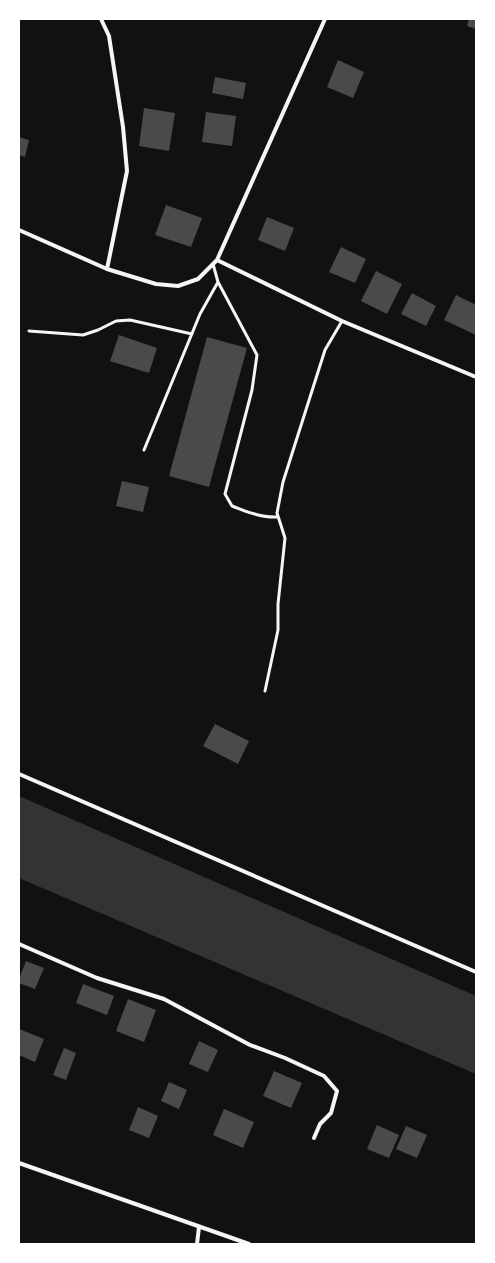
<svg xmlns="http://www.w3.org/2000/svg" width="495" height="1263" font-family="'DejaVu Sans',sans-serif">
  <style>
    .water { fill: #333 }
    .building { fill: #4a4a4a }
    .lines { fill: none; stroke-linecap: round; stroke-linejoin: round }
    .service { stroke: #f5f5f5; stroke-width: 3 }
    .minor { stroke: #f5f5f5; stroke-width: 4 }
  </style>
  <rect width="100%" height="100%" fill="#111"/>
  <path class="water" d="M 19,796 L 476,996 L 476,1074 L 19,878 Z"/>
  <path class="building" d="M 469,19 L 476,19 L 476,29 L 467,26 Z
    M 338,60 L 364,72 L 353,98 L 327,87 Z
    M 215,77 L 246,83 L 243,99 L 212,93 Z
    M 144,108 L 175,113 L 169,151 L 139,146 Z
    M 206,112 L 236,116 L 232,146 L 202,142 Z
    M 19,137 L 29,140 L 25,157 L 19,155 Z
    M 166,205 L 202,218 L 191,247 L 155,235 Z
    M 267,217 L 294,228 L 285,251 L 258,240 Z
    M 341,247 L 366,259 L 355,283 L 329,272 Z
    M 376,271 L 402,284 L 387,314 L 361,301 Z
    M 412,293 L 436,306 L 426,326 L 401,314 Z
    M 456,295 L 476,305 L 476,335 L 444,320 Z
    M 119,335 L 157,348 L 149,373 L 110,361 Z
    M 207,337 L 247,348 L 209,487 L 169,476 Z
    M 122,481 L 149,487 L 143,512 L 116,506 Z
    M 215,724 L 249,741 L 238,764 L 203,746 Z
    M 26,961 L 44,968 L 35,989 L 19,983 L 19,979 Z
    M 83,984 L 114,996 L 107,1015 L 76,1003 Z
    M 128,999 L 156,1010 L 144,1042 L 116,1031 Z
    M 19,1029 L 44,1039 L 35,1062 L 19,1055 Z
    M 199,1041 L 218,1050 L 208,1072 L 189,1064 Z
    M 64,1048 L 76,1053 L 66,1080 L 53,1075 Z
    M 274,1071 L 302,1083 L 291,1108 L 263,1096 Z
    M 169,1082 L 187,1090 L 179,1109 L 161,1101 Z
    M 138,1107 L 158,1116 L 149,1138 L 129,1130 Z
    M 224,1109 L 254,1122 L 243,1148 L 213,1135 Z
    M 377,1125 L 399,1135 L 389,1158 L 367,1149 Z
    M 406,1126 L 427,1135 L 417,1158 L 396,1149 Z"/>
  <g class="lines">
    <path class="service" d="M 213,264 L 218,282 L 257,355 L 252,390 L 225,494 L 232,506 C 246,512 263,518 278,517
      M 29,331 L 83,335 L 98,330 L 116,321 L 130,320 L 192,334
      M 144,450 L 200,314 L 218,282
      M 265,691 L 278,630 L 278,604 L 285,538 L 277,513 L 283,482 L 325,350 L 342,321"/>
    <path class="minor" d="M 101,19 L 109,36 L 123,127 L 127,171 L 107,269
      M 19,230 L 107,269 L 156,284 L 178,286 L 198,279 L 217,260 L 325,19
      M 217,260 L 342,321 L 476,377
      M 19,774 L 476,972
      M 19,944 L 97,978 L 164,999 L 250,1045 L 285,1058 L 324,1076 L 337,1091 L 331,1113 L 320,1124 L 314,1138
      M 19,1163 L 249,1244
      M 197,1244 L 199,1227"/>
  </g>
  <rect width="495" height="1263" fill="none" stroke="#ffffff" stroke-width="40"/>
</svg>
